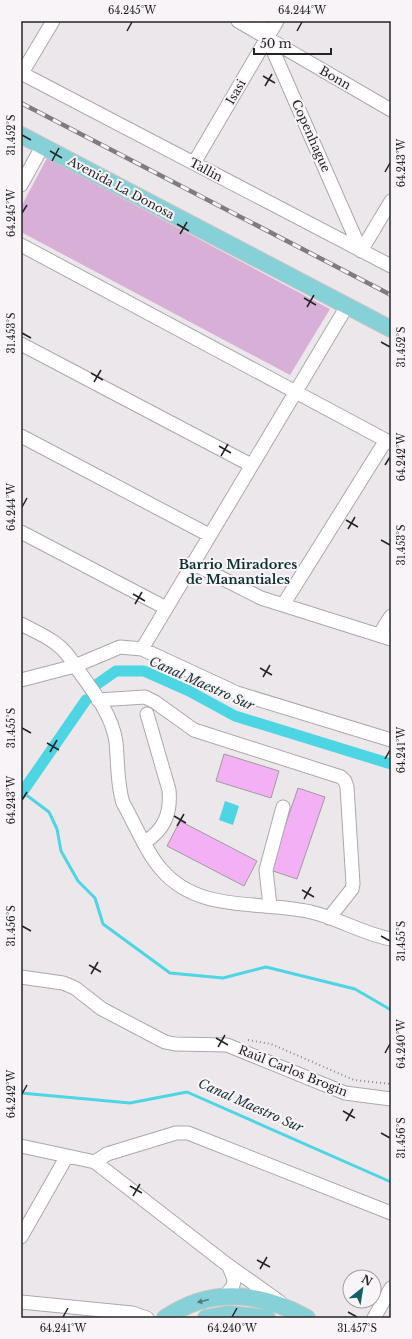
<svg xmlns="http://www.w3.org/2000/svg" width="412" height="1339" font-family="'Libre Baskerville',serif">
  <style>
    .green { fill: #d8b0d7 }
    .water { fill: #4dd5e4 }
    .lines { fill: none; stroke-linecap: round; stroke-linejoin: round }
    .stream { stroke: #4dd5e4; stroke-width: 3 }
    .canal { stroke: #4dd5e4; stroke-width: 11 }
    .building { fill: #f4b0f4; stroke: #9f9b9e }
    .minor-casing { stroke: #aca8ac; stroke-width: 15 }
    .major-casing { stroke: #c6c6c6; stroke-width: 18 }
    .path { stroke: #8c898c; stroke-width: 2; stroke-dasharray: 1 3; stroke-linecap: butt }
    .minor { stroke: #fff; stroke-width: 13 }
    .major { stroke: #86d0d7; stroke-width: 16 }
    .rail-casing { stroke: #7f7c7f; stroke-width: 4.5 }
    .rail { stroke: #f8f4f8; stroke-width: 3; stroke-dasharray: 9; stroke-linecap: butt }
    .oneway { fill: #557a7e }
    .ticks { fill: none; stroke: #242324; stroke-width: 1.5 }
    .labels { text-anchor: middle; stroke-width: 4; stroke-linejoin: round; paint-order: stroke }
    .street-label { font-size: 12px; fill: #242324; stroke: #f8f4f8 }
    .neighbourhood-label { font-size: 13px; font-weight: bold; fill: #0c2f33; stroke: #f8f4f8 }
    .water-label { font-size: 13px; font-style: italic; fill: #1c3336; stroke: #f8f4f8 }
    .neatline { fill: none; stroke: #242324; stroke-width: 1.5 }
    .ticks-label { font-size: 10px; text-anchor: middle; fill: #242324 }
  </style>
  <rect width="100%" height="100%" fill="#ebe7eb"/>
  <path class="green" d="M 47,158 L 330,309 L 290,375 L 21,232 L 21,207 Z"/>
  <path class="water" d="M 225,801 L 239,806 L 233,825 L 219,820 Z"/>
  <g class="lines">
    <path class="stream" d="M 21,791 L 49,812 L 57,829 L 61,851 L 78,881 L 95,898 L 103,924 L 170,973 L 223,978 L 266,967 L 355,989 L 391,1010
      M 21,1093 L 130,1103 L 187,1092 L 391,1182"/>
    <path class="canal" d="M 96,685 L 116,671 L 144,671 L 189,691 L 235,716 L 391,764
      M 21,794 L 86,700"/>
  </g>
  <path class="building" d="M 224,754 L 279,771 L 271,798 L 216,781 Z
    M 298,788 L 325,797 L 297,879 L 270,870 Z
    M 180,821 L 257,861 L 244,886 L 167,846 Z"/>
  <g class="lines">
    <defs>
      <path id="minor" d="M 238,21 L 391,110
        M 260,21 L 361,251
        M 21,73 L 391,266
        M 22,73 L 53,21
        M 194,163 L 277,21
        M 21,185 L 42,147
        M 21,245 L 391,443
        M 361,251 L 391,201
        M 21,344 L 251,465
        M 21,436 L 209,535
        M 21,532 L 166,608
        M 192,563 L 261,598 L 391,639
        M 283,605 L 386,440
        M 21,624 C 44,636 62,642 75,666 L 120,647 L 142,649 L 237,693 L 391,740
        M 379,635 L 391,616
        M 142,649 L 347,306
        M 21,680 L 75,666 C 91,688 112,714 116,742 C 118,763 117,784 123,803 C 134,822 147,854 161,869 C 199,914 259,900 311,912 C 338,918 363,934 391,939
        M 98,700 L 145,697 L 155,702 L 194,730 L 341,777 L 345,781 L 347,787 L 353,884 L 352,889 L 329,918
        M 145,842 C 165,829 171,813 169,790 L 147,714
        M 270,906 L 266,870 L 283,807
        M 21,977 L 63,983 L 75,988 L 102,1009 L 165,1042 L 175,1044 L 227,1045 L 345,1093 L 391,1099
        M 21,1146 L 95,1162 L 107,1154 L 176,1133 L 188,1133 L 391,1213
        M 95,1162 L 225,1263 L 280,1302
        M 21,1237 L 67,1156
        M 223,1297 C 237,1285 236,1281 228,1265
        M 21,1302 L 132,1313 L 147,1318
        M 374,1318 L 391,1288"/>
      <path id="major" d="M 21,135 L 391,329
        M 165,1318 C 212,1286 260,1292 307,1318
        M 206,1318 L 228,1314 L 267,1318"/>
    </defs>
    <use href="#minor" class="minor-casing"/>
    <use href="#major" class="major-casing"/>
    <path class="path" d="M 248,1040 L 271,1044 L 354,1080 L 391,1084"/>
    <use href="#minor" class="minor"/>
    <use href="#major" class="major"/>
    <defs>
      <path id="rail" d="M 21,103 L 391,295"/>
    </defs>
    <use href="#rail" class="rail-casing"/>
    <use href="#rail" class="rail"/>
  </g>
  <defs><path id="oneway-solid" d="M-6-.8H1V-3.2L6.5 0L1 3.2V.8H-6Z"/></defs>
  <use class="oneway" href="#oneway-solid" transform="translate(203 1301) rotate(166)"/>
  <path class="ticks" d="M 127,31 L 132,22M 297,31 L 302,22M 263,76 L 275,83M 265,86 L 272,74M 22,135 L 31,140M 50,151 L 62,158M 52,161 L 59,148M 385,172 L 390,163M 22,213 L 27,205M 177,224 L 189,231M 180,234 L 187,222M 304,298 L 316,305M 307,307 L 314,295M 22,333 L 31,338M 381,342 L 390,347M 91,373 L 103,380M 94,382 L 101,370M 219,446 L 231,453M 221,456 L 228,444M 385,465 L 390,457M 22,507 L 27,498M 346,520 L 358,527M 348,529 L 355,517M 381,540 L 390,545M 133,594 L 145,601M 135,604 L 142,592M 260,668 L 272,675M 263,677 L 270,665M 22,728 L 31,733M 47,743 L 59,750M 50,752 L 57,740M 385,759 L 390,750M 22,800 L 27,792M 174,816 L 186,823M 177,826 L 184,814M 302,890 L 314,897M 304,899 L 311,887M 22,926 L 31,931M 381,936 L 390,941M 89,965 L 101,972M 91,974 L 98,962M 216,1038 L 228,1045M 218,1047 L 225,1035M 385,1053 L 390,1044M 22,1094 L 27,1085M 343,1111 L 355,1118M 346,1121 L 353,1109M 381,1133 L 390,1138M 130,1186 L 142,1193M 133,1196 L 140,1184M 257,1260 L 270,1267M 260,1269 L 267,1257M 348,1312 L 357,1317M 63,1317 L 68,1308M 232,1317 L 237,1308"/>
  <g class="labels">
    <g class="street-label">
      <text transform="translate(335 78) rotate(30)" y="4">Bonn</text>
      <text transform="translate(236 92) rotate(-60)" y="4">Isasi</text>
      <text transform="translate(311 136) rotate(66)" y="4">Copenhague</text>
      <text transform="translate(206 170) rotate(28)" y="4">Tallin</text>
      <text transform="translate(121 188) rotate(28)" y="4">Avenida La Donosa</text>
      <text transform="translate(293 1071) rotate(22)" y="4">Raúl Carlos Brogin</text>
    </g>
    <g class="neighbourhood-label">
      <text x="238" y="569">Barrio Miradores<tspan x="238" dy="15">de Manantiales</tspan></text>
    </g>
    <g class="water-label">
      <text transform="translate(202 683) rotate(24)" y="5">Canal Maestro Sur</text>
      <text transform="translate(251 1105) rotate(24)" y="5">Canal Maestro Sur</text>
    </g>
  </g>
  <rect width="412" height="1339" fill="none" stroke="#f8f4f8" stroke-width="44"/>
  <g transform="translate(362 1289) rotate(30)"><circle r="19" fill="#f8f4f8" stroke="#a3a0a3"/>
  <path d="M0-3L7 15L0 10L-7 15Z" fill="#12616a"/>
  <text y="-6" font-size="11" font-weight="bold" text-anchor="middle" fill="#242324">N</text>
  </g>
  <path d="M254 48v6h77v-6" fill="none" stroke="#242324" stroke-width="2"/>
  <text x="260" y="48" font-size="12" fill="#242324" stroke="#f8f4f8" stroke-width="3" paint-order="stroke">50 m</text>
  <rect x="22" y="22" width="368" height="1295" class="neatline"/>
  <g class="ticks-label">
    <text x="132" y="14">64.245°W</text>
    <text x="302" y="14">64.244°W</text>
    <text transform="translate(11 135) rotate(-90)" y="4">31.452°S</text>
    <text transform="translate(401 163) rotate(-90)" y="4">64.243°W</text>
    <text transform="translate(11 213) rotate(-90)" y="4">64.245°W</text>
    <text transform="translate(11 333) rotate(-90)" y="4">31.453°S</text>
    <text transform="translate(401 347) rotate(-90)" y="4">31.452°S</text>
    <text transform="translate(401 457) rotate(-90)" y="4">64.242°W</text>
    <text transform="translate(11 507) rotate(-90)" y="4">64.244°W</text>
    <text transform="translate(401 545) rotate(-90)" y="4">31.453°S</text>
    <text transform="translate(11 728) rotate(-90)" y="4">31.455°S</text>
    <text transform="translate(401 750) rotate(-90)" y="4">64.241°W</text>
    <text transform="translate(11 800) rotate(-90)" y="4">64.243°W</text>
    <text transform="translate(11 926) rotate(-90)" y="4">31.456°S</text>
    <text transform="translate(401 941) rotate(-90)" y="4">31.455°S</text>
    <text transform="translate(401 1044) rotate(-90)" y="4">64.240°W</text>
    <text transform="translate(11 1094) rotate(-90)" y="4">64.242°W</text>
    <text transform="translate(401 1138) rotate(-90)" y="4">31.456°S</text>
    <text x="63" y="1332">64.241°W</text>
    <text x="232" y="1332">64.240°W</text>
    <text x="357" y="1332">31.457°S</text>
  </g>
</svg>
